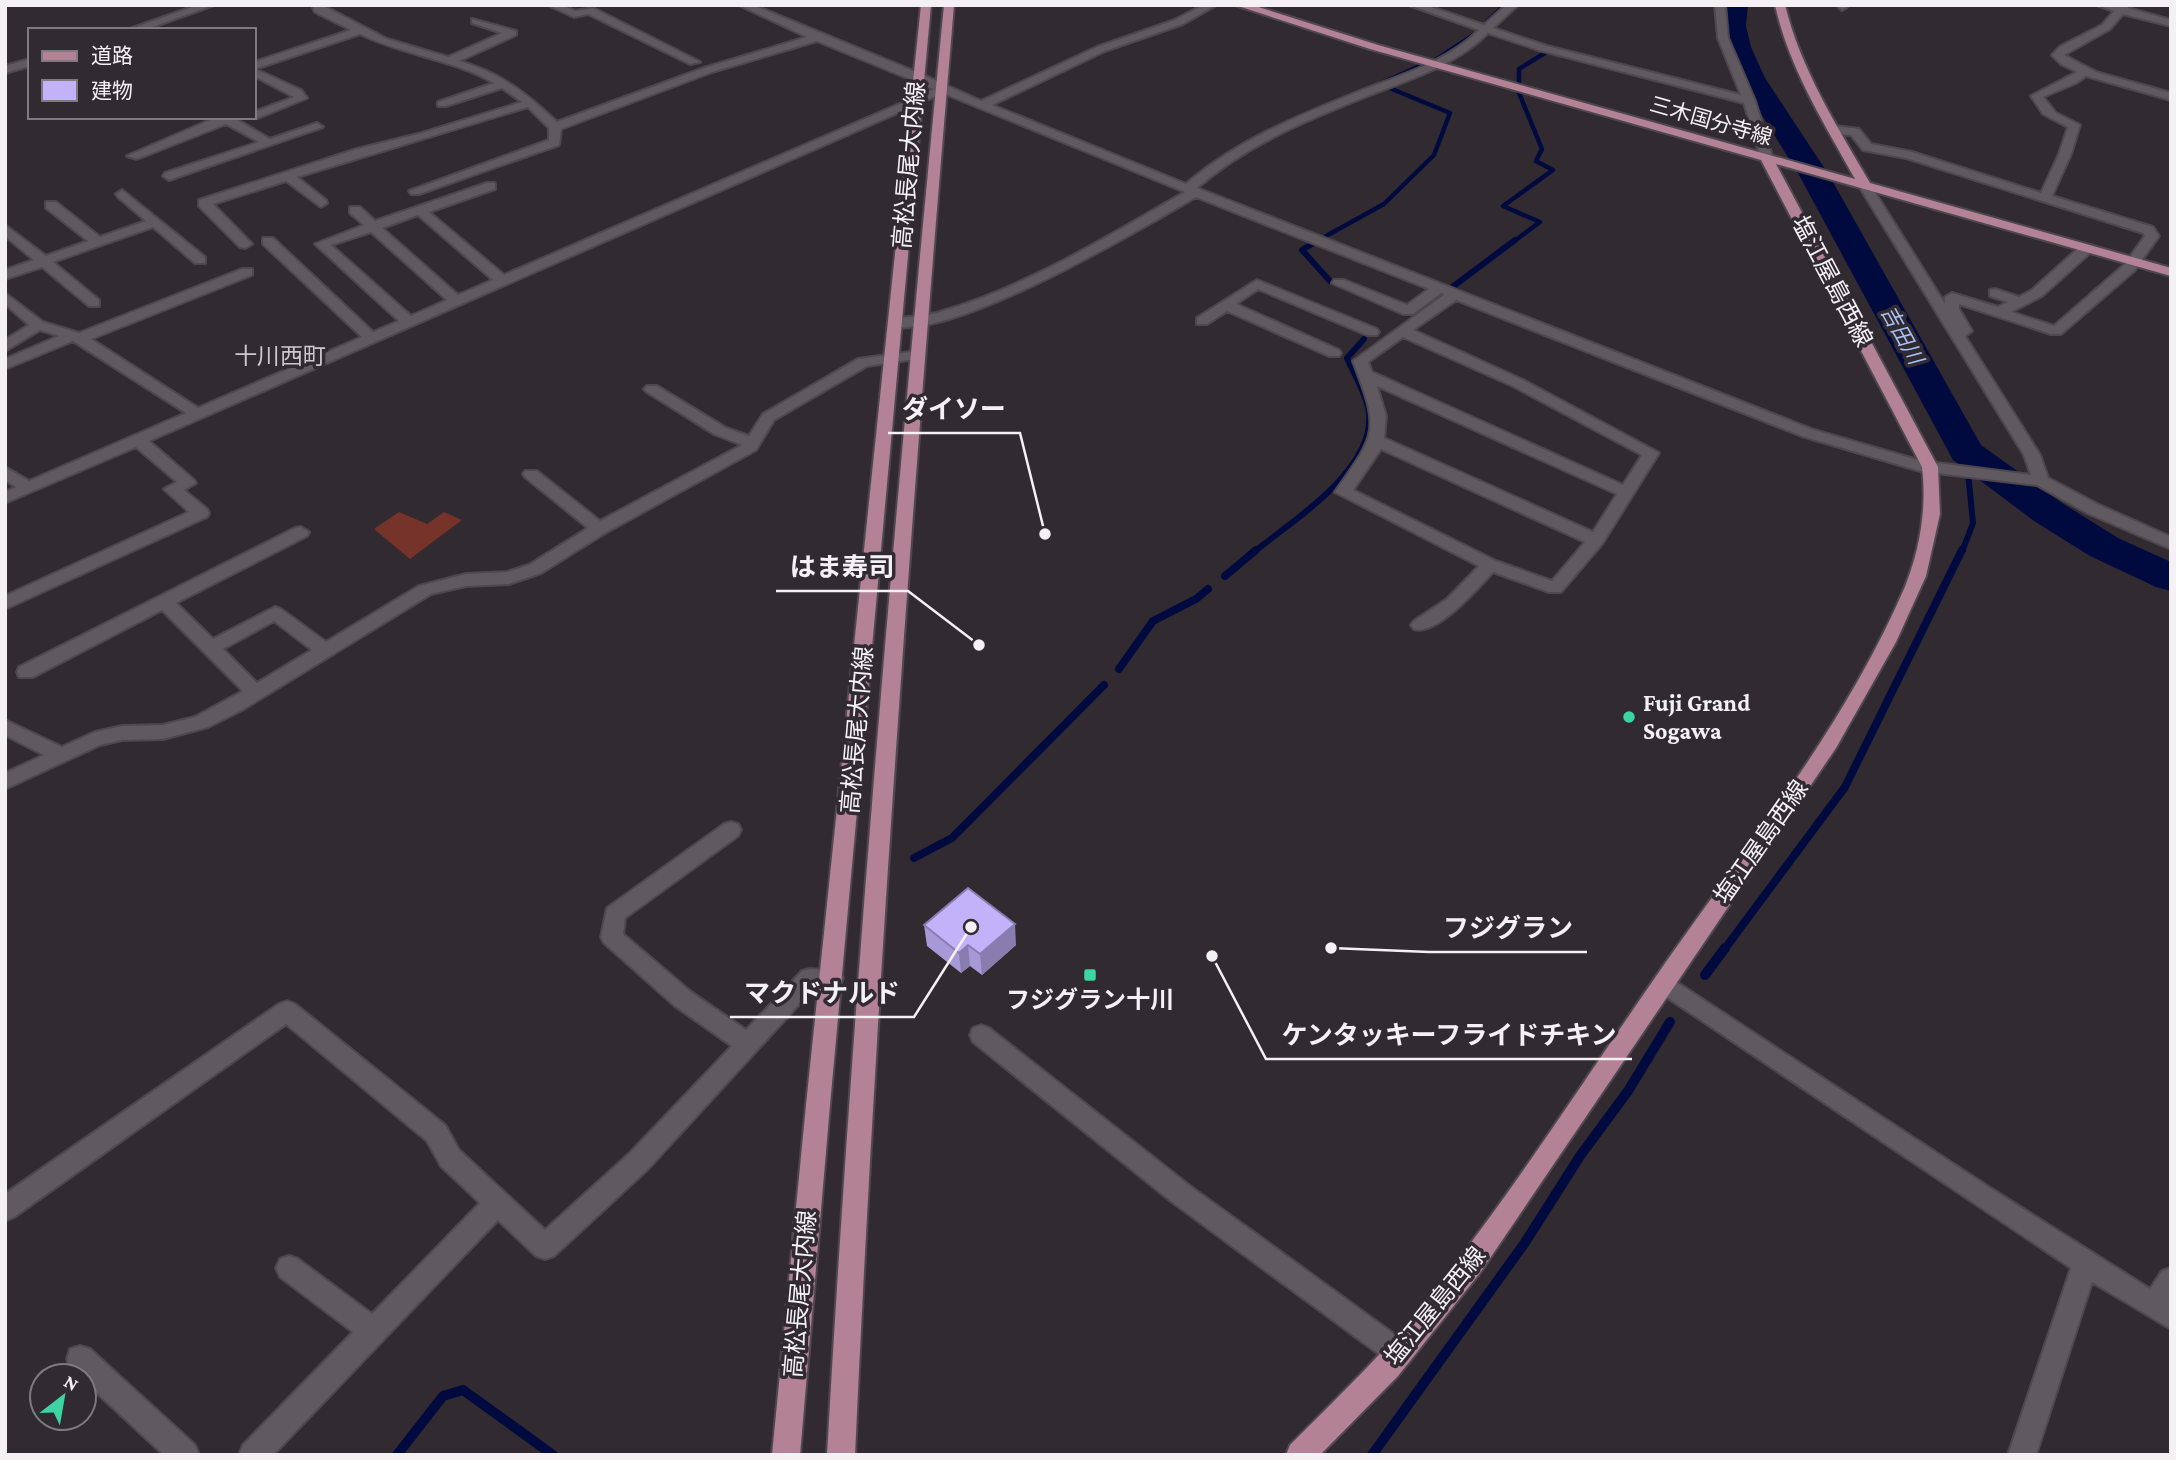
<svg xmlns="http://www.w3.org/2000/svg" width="2176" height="1460" font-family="'Crimson Pro','Noto Sans JP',serif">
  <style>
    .green { fill: #75332a }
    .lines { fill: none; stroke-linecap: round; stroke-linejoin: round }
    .stream-far3 { stroke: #000a3e; stroke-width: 4.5 }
    .stream-far2 { stroke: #000a3e; stroke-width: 6 }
    .stream-far1 { stroke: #000a3e; stroke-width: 8 }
    .stream { stroke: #000a3e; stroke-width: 10 }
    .river { fill: #000a3e; fill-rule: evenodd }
    .minor-casing { stroke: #4e484e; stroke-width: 4 }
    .primary-casing { stroke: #4e484e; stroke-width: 4 }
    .minor { fill: #605960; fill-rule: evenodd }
    .primary { fill: #b38295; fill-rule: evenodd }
    .wall { fill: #a799d6 }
    .shaded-wall { fill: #887dae }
    .building { fill: #c2b2f9; stroke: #887dae; stroke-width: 2 }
    .poi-dot { fill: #3ed4a2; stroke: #312b31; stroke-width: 2.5 }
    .labels { text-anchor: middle; stroke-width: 7; stroke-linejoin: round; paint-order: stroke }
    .far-street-label { font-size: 21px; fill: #f4f0f4; stroke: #312b31 }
    .far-water-label { font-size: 21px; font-style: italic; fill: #a7c3f5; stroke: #312b31 }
    .far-quarter-label { font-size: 23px; fill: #cec6ce; stroke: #312b31 }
    .street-label { font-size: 24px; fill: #f4f0f4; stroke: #312b31 }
    .poi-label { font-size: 24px; font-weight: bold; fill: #f4f0f4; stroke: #312b31; text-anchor: start }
    .leader { fill: none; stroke: #f4f0f4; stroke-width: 2.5 }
    .callout-dot { fill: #f4f0f4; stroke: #312b31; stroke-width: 2.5 }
    .callout-label { font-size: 26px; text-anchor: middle; font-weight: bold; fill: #f4f0f4; stroke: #312b31; stroke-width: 7; stroke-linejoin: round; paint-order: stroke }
  </style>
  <rect width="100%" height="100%" fill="#312b31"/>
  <path class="green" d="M 399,512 L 427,524 L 444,512 L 462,520 L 410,559 L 374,529 Z"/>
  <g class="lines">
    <path class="stream-far3" d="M 1487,22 L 1505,5
      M 1437,59 L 1475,34
      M 1379,84 L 1420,66
      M 1519,84 L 1519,69 L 1548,51
      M 1326,236 L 1384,204 L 1434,155 L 1450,113 L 1387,87
      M 1513,242 L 1540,222 L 1503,206 L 1553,170 L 1536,161 L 1542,149 L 1519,93"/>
    <path class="stream-far2" d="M 1312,244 L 1302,250 L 1330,281
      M 1459,292 L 1451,288 L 1515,240
      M 1254,552 C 1293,520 1375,470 1369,413 C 1367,395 1354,374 1347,358 L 1364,339
      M 1962,552 L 1973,523 L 1966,452"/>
    <path class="stream-far1" d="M 1225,576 L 1256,550
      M 1119,669 L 1153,621 L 1196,599 L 1208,589
      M 914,858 L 952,838 L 1104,685
      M 1724,950 L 1845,787 L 1962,550"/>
    <path class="stream" d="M 1705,975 L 1725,948
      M 397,1455 L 443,1396 L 463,1390 L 553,1455
      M 1372,1455 L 1524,1244 L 1580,1156 L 1628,1091 L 1670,1022"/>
    <path class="river" d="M 1724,5 L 1748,5 L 1746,26 L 1751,47 L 1765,78 L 1829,175 L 1981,445 L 2062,503 L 2118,538 L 2171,562 L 2171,591 L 2156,587 L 2090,556 L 2034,521 L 1953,460 L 1799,175 L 1739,78 L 1725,47 L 1720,26 Z"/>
    <defs>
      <path id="minor" d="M 198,5 L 214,5 L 144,30 L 127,30 Z
        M 312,5 L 322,5 L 387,39 L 448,57 L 502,33 L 472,23 L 472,19 L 516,31 L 516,35 L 459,61 C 501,73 526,93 557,122 L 704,68 L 807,37 L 739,5 L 753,5 L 921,74 L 981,101 L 1097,47 L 1175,20 L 1203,5 L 1216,5 L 1183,24 L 1105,51 L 992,105 L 1186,184 C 1236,141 1295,117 1355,93 C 1397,76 1446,63 1479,30 L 1409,5 L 1425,5 L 1484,25 L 1506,5 L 1518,5 L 1493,28 L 1547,46 L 1741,95 L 1718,38 L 1715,5 L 1725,5 L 1728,38 L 1755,101 L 1773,159 L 1771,162 L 1761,159 L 1744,103 L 1539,50 L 1488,33 C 1455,66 1408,80 1365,97 C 1305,121 1246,145 1197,188 L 1814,430 L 1921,461 L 2031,475 L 2024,455 L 1859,186 L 1861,183 L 1869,183 L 1945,304 L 1945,297 L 1952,293 L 1998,307 L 2008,302 L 1990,296 L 1990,290 L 1995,289 L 2019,297 L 2032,290 L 2082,245 L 2092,245 L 2092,251 L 2042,296 L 2011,312 L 2054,326 L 2124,265 L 2145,236 L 2143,233 L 1906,158 L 1863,150 L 1851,135 L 1835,134 L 1829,130 L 1835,126 L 1859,129 L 1871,144 L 1912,152 L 2041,193 L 2059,154 L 2068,127 L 2043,114 L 2031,96 L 2077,72 L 2061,64 L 2052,55 L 2061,46 L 2102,25 L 2114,11 L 2097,5 L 2130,5 L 2128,8 L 2171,20 L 2171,26 L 2123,14 L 2110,29 L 2064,55 L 2096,72 L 2171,93 L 2171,100 L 2086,76 L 2076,83 L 2043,97 L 2056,113 L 2080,125 L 2071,154 L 2052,196 L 2153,227 L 2159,236 L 2134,271 L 2061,334 L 2051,334 L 1959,304 L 1959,309 L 1972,331 L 1965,336 L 2040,455 L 2048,478 L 2099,505 L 2171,537 L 2171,549 L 2087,513 L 2037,485 L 1920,471 L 1802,436 L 1456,300 L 1413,330 L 1523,380 L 1659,453 L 1602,544 L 1561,592 L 1549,592 L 1493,572 C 1478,588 1437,636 1414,629 L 1411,625 L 1414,621 L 1447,599 L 1479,566 L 1335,492 C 1377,433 1380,431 1353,361 L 1444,295 L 1441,293 L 1413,314 L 1403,314 L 1332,283 L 1334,280 L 1344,280 L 1407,305 L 1429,289 L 1196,197 C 1137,231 953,341 890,326 L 890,320 C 907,316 926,317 943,311 C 1028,286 1108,236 1185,192 L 943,93 L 149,441 L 194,480 L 196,483 L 184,490 L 207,509 L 209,513 L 207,517 L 5,609 L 5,596 L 189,512 L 164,489 L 177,482 L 136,447 L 5,503 L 5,492 L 16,487 L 5,480 L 5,467 L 29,481 L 186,413 L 73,341 L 5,369 L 5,359 L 59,336 L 40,330 L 5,351 L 5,340 L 29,325 L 5,304 L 5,293 L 43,322 L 79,333 L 242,269 L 252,269 L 252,275 L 91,339 L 198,408 L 362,337 L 263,244 L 263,238 L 273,238 L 373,332 L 399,321 L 315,244 L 364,225 L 350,213 L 350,207 L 360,207 L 375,221 L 487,183 L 495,183 L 495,189 L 429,212 L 504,275 L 934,89 L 817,41 L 712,72 L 561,129 L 559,145 L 419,194 L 411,194 L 409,191 L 549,140 L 549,128 L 528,107 L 297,177 L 326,200 L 327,203 L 321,207 L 286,181 L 213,204 L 252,244 L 245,248 L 240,247 L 199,206 L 199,200 L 357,149 L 422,133 L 522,102 L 502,88 L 446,106 L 438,106 L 438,102 L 494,83 C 452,59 403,55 360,34 L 255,69 L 301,90 L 307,98 L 258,118 L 250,118 L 254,117 L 254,112 L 294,97 L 254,76 L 254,62 L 351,30 L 315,12 ZM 418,215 L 493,280 L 458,295 L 382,228 ZM 371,232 L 447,300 L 411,316 L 331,245 ZM 1403,337 L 1513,386 L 1642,455 L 1623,485 L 1372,372 L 1368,362 ZM 1377,386 L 1617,494 L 1593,532 L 1384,438 L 1386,416 ZM 1381,449 L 1585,542 L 1552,581 L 1496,561 L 1353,490 Z
        M 548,5 L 562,5 L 575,11 L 593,8 L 700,62 L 690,64 L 588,14 L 574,17 Z
        M 1837,5 L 1847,5 L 1847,7 L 1842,10 Z
        M 30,59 L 30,66 L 5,73 L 5,66 Z
        M 217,117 L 232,117 L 270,139 L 317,123 L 323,127 L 169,180 L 163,176 L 165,173 L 259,142 L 226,124 L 137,159 L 127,156 Z
        M 122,190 L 205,257 L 205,263 L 195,263 L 153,227 L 53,262 L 99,300 L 99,306 L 89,306 L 42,267 L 5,279 L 5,270 L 34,260 L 5,236 L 5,225 L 46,256 L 88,241 L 46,208 L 46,202 L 56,202 L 100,237 L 146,221 L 118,197 L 116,194 Z
        M 1257,280 L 1377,329 L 1379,332 L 1377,335 L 1367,335 L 1258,289 L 1236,304 L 1339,350 L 1341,353 L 1339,356 L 1329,356 L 1227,311 L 1207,324 L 1197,324 L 1197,318 Z
        M 917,351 L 922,352 L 924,355 L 922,358 L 867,366 L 774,420 L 756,450 L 605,533 L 541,573 L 509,584 L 466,586 L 431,594 L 242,710 L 208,727 L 163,739 L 122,740 L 100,745 L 5,789 L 5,773 L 44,755 L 5,735 L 5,720 L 62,747 L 95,732 L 122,726 L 163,725 L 195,717 L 243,691 L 162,610 L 33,677 L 19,677 L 17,672 L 19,667 L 295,528 L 301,527 L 309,532 L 307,536 L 176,603 L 213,639 L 275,607 L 281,609 L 326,642 L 419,586 L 466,574 L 507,572 L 529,565 L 588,528 L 525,477 L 523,474 L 525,471 L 537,471 L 600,521 L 742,445 L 714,434 L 647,392 L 644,389 L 647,386 L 657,386 L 726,428 L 749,436 L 763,414 L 858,359 ZM 274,621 L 312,650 L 257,683 L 223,649 Z
        M 731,822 L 738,824 L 741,830 L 738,836 L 625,918 L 623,934 L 691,992 L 746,1030 L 802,971 L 810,969 L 840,971 L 843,978 L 840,985 L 815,987 L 648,1169 L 554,1256 L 545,1259 L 536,1256 L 498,1220 L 273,1455 L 239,1455 L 243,1445 L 353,1332 L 280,1277 L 276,1268 L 280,1259 L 289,1256 L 298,1259 L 372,1314 L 480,1203 L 441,1166 L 427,1141 L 286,1024 L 14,1217 L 5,1221 L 5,1194 L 279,1004 L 287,1001 L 295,1004 L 445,1125 L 459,1150 L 545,1230 L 630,1153 L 732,1046 L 675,1006 L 604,943 L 601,937 L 607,908 L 724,824 Z
        M 1664,974 L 1987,1186 L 2150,1289 L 2162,1271 L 2171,1268 L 2171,1329 L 2092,1282 L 2036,1455 L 2008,1455 L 2071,1268 L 1656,990 L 1653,983 L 1656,976 Z
        M 981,1025 L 989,1028 L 1190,1186 L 1409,1345 L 1413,1354 L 1409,1363 L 1400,1367 L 1391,1363 L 1172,1202 L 973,1042 L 970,1035 L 973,1028 Z
        M 80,1346 L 90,1349 L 195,1445 L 199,1455 L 164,1455 L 84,1381 L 84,1376 L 79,1376 L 70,1369 L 67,1359 L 70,1349 Z"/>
      <path id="primary" d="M 921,5 L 931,5 L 830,1105 L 800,1455 L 772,1455 L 806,1105 Z
        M 944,5 L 954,5 C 913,488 877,971 855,1455 L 827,1455 C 854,971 897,488 944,5 Z
        M 1235,5 L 1252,5 L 1378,45 L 1855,179 C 1824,123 1789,68 1775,5 L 1785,5 C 1801,70 1837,126 1870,183 L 2171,268 L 2171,276 L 1776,164 L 1938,467 L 1940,514 L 1926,576 L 1896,642 L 1836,748 L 1480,1273 L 1398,1376 L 1320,1455 L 1286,1455 L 1290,1445 C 1338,1397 1386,1351 1428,1298 C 1515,1190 1589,1072 1668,959 C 1752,840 1846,723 1904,589 C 1920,550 1927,508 1922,467 L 1761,160 L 1370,49 Z"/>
    </defs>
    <use href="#minor" class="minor-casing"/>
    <use href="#primary" class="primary-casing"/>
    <use href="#minor" class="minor"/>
    <use href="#primary" class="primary"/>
  </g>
  <path class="wall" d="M 924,925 L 1016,945 L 982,975 L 970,966 L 961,973 L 927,946 Z"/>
  <path class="shaded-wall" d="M 1015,924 L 1016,945 L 982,975 L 980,954 Z
    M 968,945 L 970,966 L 961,973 L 959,953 Z"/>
  <path class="building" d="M 968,888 L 1015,924 L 980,954 L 968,945 L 959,953 L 924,925 Z"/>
  <g class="poi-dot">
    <circle cx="1629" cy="717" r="7"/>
    <rect x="1083" y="968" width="14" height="14" rx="3.5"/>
  </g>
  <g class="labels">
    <g class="far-street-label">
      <text transform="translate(1711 121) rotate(16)" y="7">三木国分寺線</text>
    </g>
    <g class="far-water-label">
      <text transform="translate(1902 335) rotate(61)" y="7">吉田川</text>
    </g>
    <g class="far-quarter-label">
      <text x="280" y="364">十川西町</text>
    </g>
    <g class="street-label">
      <text transform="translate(909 165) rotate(-85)" y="8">高松長尾大内線</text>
      <text transform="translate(1832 281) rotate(62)" y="8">塩江屋島西線</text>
      <text transform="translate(857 730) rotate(-85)" y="8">高松長尾大内線</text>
      <text transform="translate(1761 842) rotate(-55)" y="8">塩江屋島西線</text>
      <text transform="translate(800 1294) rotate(-85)" y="8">高松長尾大内線</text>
      <text transform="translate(1435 1306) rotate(-51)" y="8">塩江屋島西線</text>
    </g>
    <g class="poi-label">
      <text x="1643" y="711">Fuji Grand<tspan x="1643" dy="28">Sogawa</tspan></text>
      <text x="1090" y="1008" text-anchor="middle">フジグラン十川</text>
    </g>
  </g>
  <path class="leader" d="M1045 534L1020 433H888M979 645L908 591H776M1331 948L1429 952H1587M971 927L914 1017H730M1212 956L1266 1059H1632"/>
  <g class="callout-dot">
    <circle cx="1045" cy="534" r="7"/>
    <circle cx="979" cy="645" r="7"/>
    <circle cx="1331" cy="948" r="7"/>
    <circle cx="971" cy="927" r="7"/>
    <circle cx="1212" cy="956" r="7"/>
  </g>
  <g class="callout-label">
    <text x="954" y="418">ダイソー</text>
    <text x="842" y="576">はま寿司</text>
    <text x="1508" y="937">フジグラン</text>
    <text x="822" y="1002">マクドナルド</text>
    <text x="1449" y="1044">ケンタッキーフライドチキン</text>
  </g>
  <rect width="2176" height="1460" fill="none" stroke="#f4f0f4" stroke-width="14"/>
  <rect x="28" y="28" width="228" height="91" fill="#312b31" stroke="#7f7a7f" stroke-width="2"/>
  <rect x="42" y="51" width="35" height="10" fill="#b38295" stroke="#7f7a7f" stroke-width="2"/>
  <text x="91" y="63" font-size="21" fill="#f4f0f4">道路</text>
  <rect x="42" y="80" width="35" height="21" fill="#c2b2f9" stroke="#7f7a7f" stroke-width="2"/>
  <text x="91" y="98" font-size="21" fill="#f4f0f4">建物</text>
  <g transform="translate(63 1397) rotate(31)"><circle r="33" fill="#312b31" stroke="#7f7a7f" stroke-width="2"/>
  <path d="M0-5L12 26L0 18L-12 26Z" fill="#3ed4a2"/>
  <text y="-10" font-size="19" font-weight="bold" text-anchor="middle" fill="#f4f0f4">N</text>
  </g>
</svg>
